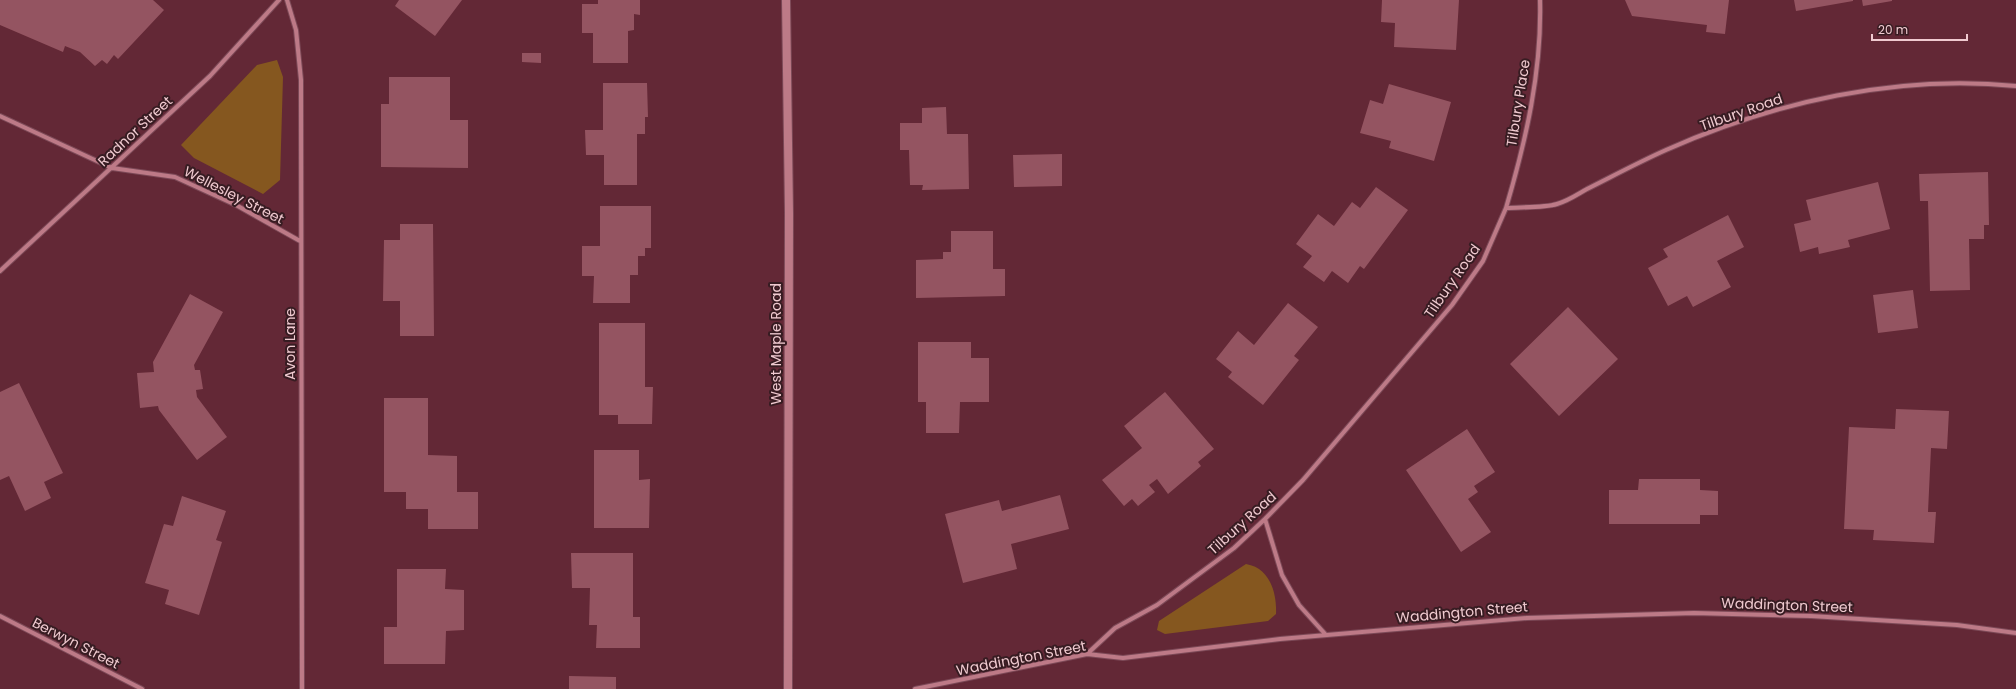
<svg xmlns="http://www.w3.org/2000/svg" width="2016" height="689" font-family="Poppins,sans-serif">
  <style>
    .green { fill: #85571f }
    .building { fill: #945461 }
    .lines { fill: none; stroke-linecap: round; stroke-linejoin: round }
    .minor-casing { stroke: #7c4957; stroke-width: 6 }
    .secondary-casing { stroke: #7c4957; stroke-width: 10 }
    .minor { stroke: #bd7a87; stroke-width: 4 }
    .secondary { stroke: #bd7a87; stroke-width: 8 }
    .labels { text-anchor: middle; stroke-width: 4; stroke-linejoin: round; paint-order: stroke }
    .street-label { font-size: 14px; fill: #f0cad0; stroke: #371c22 }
  </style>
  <rect width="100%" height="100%" fill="#632836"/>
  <path class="green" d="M 277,60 L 283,77 L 280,180 L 263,194 L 194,158 L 181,145 L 257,65 Z
    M 1246,564 C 1270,568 1277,593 1276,614 L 1268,621 L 1165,634 L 1157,630 L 1159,621 Z"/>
  <path class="building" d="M 0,0 L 153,0 L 164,10 L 118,59 L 114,55 L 107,64 L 102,60 L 95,66 L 80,52 L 65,46 L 63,52 L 0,25 Z
    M 399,0 L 462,0 L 435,36 L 395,6 Z
    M 598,0 L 640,0 L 640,15 L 634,14 L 634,30 L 628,31 L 628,63 L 593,63 L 593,33 L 582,33 L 582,4 L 598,4 Z
    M 1382,0 L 1459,0 L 1456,50 L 1394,47 L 1395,23 L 1381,22 Z
    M 1625,0 L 1729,0 L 1725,34 L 1706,32 L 1707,25 L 1632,16 Z
    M 1794,0 L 1853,0 L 1853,1 L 1796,11 Z
    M 1862,0 L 1892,0 L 1892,1 L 1863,6 Z
    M 522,53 L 541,53 L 541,63 L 522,62 Z
    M 389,77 L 450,77 L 450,120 L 468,120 L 468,168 L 381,167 L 381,104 L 389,104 Z
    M 603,83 L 647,83 L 648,117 L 645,117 L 645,134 L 637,134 L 637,185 L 604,185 L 604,155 L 586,155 L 585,130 L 603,130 Z
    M 1389,84 L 1451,102 L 1434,161 L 1389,148 L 1391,141 L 1360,133 L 1370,100 L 1383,104 Z
    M 946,107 L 947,134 L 968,134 L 969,189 L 922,190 L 923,185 L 910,185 L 909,150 L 900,150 L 900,123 L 922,123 L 922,108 Z
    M 1062,154 L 1062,186 L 1014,187 L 1013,155 Z
    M 1988,172 L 1989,225 L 1984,225 L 1984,239 L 1969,239 L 1970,290 L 1930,291 L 1928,201 L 1920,201 L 1919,174 Z
    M 1878,182 L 1890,229 L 1848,240 L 1850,247 L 1819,254 L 1818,247 L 1800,252 L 1794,224 L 1811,220 L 1806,200 Z
    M 1376,187 L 1408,210 L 1364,269 L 1360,266 L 1348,283 L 1332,271 L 1324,282 L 1303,267 L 1312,256 L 1296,244 L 1318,214 L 1334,226 L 1352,202 L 1360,208 Z
    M 600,206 L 651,206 L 651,248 L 645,248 L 645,256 L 638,256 L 638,275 L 630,275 L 630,303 L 593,303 L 594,276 L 582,276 L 582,246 L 600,246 Z
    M 1728,215 L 1744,247 L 1717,261 L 1731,287 L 1693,307 L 1687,296 L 1668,306 L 1648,268 L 1668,257 L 1663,249 Z
    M 400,224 L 433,224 L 434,336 L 400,336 L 400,301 L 383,301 L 384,240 L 400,240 Z
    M 951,231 L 993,231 L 993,269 L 1005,269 L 1005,296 L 916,298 L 916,260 L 943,259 L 943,252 L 951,252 Z
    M 1913,290 L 1918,328 L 1878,333 L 1873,295 Z
    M 190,294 L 223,312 L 194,365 L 195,370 L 200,370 L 203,389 L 196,390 L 197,397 L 227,437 L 197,460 L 159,410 L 158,406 L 140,408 L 137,373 L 154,372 L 153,362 Z
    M 1288,303 L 1318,327 L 1294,356 L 1299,360 L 1263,405 L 1228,377 L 1232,372 L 1216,359 L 1238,331 L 1254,345 Z
    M 1568,307 L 1618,359 L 1559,416 L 1510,364 Z
    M 599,323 L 645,323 L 645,387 L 653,387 L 652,424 L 618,424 L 618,415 L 599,415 Z
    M 918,342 L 971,342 L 971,358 L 989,358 L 989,402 L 960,402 L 959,433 L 926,433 L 926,402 L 918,402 Z
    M 19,383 L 63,473 L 44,482 L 51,498 L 25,511 L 9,476 L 0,480 L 0,392 Z
    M 1165,392 L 1214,449 L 1198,462 L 1201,466 L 1168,494 L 1157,479 L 1149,485 L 1155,492 L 1138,506 L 1132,499 L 1124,506 L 1102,480 L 1142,448 L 1124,426 Z
    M 384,398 L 428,398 L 428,455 L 457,456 L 457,492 L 478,492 L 478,529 L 428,529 L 428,509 L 406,509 L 406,492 L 384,492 Z
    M 1896,409 L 1949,411 L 1947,449 L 1931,448 L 1928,512 L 1936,512 L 1934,543 L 1873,540 L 1874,530 L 1844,529 L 1849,427 L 1895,429 Z
    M 1467,429 L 1495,472 L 1474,486 L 1478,492 L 1468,499 L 1491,532 L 1461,552 L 1406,470 Z
    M 594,450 L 639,450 L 639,480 L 650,479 L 649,528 L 594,528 Z
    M 1639,479 L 1700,479 L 1700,490 L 1718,491 L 1718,515 L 1700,515 L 1700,524 L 1609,524 L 1609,490 L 1638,490 Z
    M 1060,495 L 1069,529 L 1011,544 L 1017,569 L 963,583 L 945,514 L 999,500 L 1002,511 Z
    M 182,496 L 226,511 L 216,540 L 222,542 L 199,615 L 165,604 L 169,590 L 145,583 L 164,524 L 173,526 Z
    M 571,553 L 633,553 L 633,617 L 640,617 L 640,648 L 596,648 L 597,625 L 589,625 L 590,588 L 572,588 Z
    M 397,569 L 446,569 L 445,589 L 464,590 L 464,630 L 446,631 L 445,664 L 384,664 L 384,627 L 397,627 Z
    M 569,676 L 616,677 L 616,689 L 569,689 Z"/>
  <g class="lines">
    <defs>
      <path id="minor" d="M 287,0 L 296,30 L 301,80 L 302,689
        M 0,116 L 112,168 L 175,177 L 236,205 L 300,241
        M 1506,208 C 1526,140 1542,71 1540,0
        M 0,271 L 210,76 L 279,0
        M 1265,519 L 1282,575 L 1299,605 L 1326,635
        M 0,616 L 142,689
        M 1087,654 L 1115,628 L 1157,605 L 1234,548 L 1265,519 L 1303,480 L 1452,305 L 1483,261 L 1506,208 C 1521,207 1544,208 1557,204 C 1568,201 1578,194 1587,189 C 1613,176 1639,162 1666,150 C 1774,102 1897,74 2016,86
        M 915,689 L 1087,654 L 1123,658 L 1280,639 L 1527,618 L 1694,613 L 1811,616 L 1957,625 L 2016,633"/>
      <path id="secondary" d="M 786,0 L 789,213 L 788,689"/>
    </defs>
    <use href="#minor" class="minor-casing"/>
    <use href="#secondary" class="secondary-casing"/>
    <use href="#minor" class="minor"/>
    <use href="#secondary" class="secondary"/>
  </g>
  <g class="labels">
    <g class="street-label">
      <text transform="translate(1518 103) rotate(-81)" y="5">Tilbury Place</text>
      <text transform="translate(1741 112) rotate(-19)" y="5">Tilbury Road</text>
      <text transform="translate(135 131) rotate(-43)" y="5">Radnor Street</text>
      <text transform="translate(234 195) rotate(27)" y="5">Wellesley Street</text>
      <text transform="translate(1452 281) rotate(-55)" y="5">Tilbury Road</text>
      <text transform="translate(290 344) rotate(-90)" y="5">Avon Lane</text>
      <text transform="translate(776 344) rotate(-90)" y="5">West Maple Road</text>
      <text transform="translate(1242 523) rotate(-42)" y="5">Tilbury Road</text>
      <text transform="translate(1787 605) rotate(2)" y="5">Waddington Street</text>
      <text transform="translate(1462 612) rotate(-5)" y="5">Waddington Street</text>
      <text transform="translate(76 643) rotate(27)" y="5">Berwyn Street</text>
      <text transform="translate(1021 658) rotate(-11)" y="5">Waddington Street</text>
    </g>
  </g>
  <path d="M1872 34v6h95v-6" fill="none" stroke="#f0cad0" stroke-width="2"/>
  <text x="1878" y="34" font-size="12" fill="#f0cad0" stroke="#371c22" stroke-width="3" paint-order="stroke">20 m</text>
</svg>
